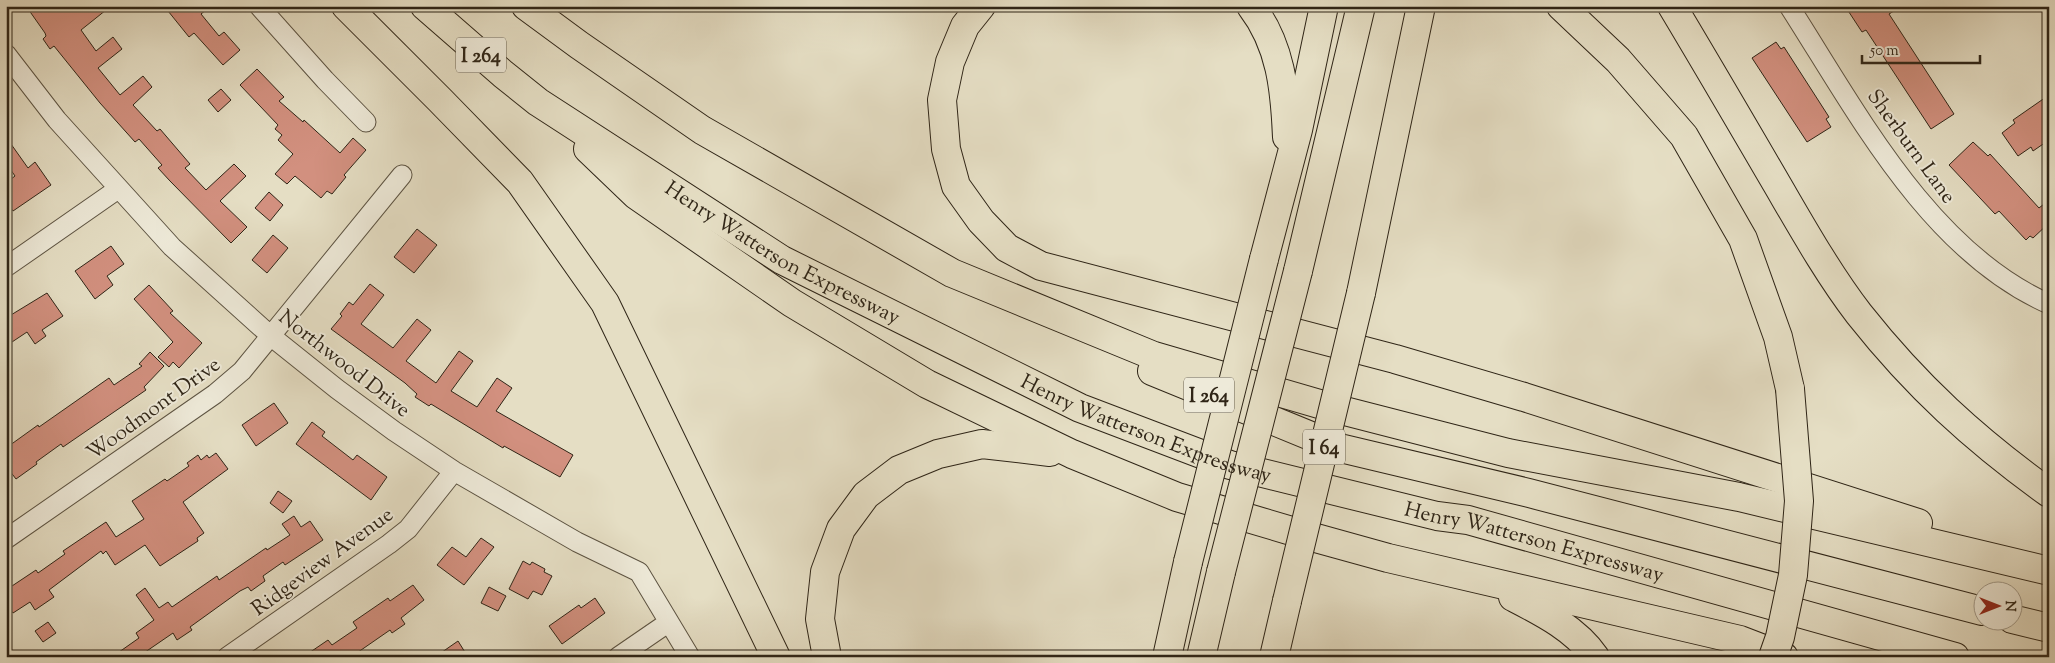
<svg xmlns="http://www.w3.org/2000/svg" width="2055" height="663" font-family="'Sorts Mill Goudy',serif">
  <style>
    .building { fill: #d2907f; stroke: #2f2517 }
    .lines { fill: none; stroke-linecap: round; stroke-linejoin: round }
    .minor-casing { stroke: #5c5342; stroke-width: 21 }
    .highway-casing { stroke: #2f2517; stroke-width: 30 }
    .minor { stroke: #eeead9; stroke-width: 19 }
    .highway { stroke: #e5dec4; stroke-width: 28 }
    .highway-bridge-casing { stroke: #2f2517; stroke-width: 30; stroke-linecap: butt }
    .highway-bridge { stroke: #e5dec4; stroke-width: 28 }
    .labels { text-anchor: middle; stroke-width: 4; stroke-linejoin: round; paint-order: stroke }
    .shield { fill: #eeead9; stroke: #686051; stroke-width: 1 }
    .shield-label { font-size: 20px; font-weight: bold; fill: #2f2517 }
    .street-label { font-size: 21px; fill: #2f2517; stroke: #eeead9 }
  </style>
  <rect width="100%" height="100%" fill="#e5dec4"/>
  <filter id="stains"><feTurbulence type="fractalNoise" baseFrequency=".004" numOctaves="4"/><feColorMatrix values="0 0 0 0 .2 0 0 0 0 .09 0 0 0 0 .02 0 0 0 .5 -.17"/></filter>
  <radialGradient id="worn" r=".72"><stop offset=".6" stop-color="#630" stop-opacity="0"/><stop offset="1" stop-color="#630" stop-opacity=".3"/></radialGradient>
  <path class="building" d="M 26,6 L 111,6 L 81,30 L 96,51 L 113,37 L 122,49 L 98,68 L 120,95 L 143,76 L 152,87 L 133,105 L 157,131 L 160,129 L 190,164 L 185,168 L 206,190 L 234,164 L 246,176 L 220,201 L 247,227 L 231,243 L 170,181 L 158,168 L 162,165 L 139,139 L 135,142 L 100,103 L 54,46 L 50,49 L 43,39 L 46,36 L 45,33 Z
    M 164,6 L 211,6 L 201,14 L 219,36 L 224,32 L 240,50 L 223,65 L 194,33 L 189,37 Z
    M 1845,6 L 1902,6 L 1889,14 L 1954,114 L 1931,129 L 1866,30 L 1862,32 Z
    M 1776,42 L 1781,49 L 1784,47 L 1829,117 L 1826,119 L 1831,127 L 1807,142 L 1752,58 Z
    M 257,69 L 284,97 L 279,101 L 303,122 L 304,120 L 340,153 L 353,138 L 366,150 L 344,175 L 346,177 L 332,194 L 327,191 L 321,198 L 295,176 L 287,184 L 275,174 L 293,154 L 278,140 L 282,135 L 275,129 L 278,125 L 240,85 Z
    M 221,89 L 231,100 L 218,112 L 208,100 Z
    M 2049,95 L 2049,140 L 2033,151 L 2031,147 L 2018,156 L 2002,133 L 2015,123 L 2013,120 Z
    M 6,137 L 28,168 L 35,162 L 51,185 L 13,211 L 6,201 L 6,183 L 15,176 L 6,163 Z
    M 1973,142 L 1988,156 L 1990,154 L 2039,208 L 2049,200 L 2049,223 L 2033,238 L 2030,236 L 2026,240 L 1999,211 L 1995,214 L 1949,165 Z
    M 269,192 L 283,205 L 270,221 L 255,208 Z
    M 417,229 L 437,245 L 414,273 L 394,257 Z
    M 273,235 L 288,248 L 267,273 L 252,260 Z
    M 111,246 L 124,264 L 107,276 L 113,285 L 95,299 L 75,271 Z
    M 370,284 L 384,295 L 361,324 L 393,348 L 417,319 L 431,330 L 406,361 L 436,383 L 459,351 L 473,361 L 451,391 L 477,407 L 497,378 L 512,388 L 496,411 L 573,455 L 560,477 L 504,446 L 503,448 L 431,404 L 429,406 L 415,397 L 417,394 L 405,383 L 331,329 L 342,316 L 340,314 L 349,302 L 353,305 Z
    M 149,285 L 173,311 L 170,313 L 202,343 L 179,368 L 173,362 L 169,367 L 158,357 L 173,342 L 134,299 Z
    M 47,293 L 63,316 L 42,330 L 46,336 L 35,344 L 27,332 L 6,346 L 6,318 Z
    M 150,352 L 164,366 L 144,387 L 146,390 L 63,447 L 61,444 L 36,462 L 37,464 L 16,479 L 6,466 L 6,448 L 38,425 L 39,427 L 109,378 L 114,385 L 142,366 L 139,364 Z
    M 274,403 L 288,423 L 256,446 L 242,425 Z
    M 312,422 L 325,432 L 322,436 L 353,460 L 357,455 L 387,477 L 371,500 L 296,444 Z
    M 216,453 L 228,469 L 183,502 L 204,533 L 197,538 L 198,541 L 160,566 L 145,545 L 115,565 L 106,551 L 103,554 L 101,551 L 49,590 L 54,597 L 35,610 L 30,602 L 13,613 L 6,604 L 6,590 L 36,570 L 38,573 L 65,554 L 63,551 L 106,522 L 116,537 L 144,519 L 132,501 L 165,479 L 167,481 L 189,466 L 187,463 L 198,455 L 201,460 L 207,455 L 209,458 Z
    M 278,491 L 292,501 L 283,513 L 270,503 Z
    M 294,516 L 301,527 L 310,521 L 323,540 L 285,565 L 283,562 L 263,576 L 265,581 L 251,591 L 248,587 L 240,591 L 190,627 L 192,630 L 177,640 L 173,633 L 138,657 L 112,657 L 139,638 L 136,633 L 154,620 L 136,595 L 145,588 L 159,608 L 168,602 L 172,607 L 217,576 L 219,580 L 266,548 L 267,550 L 290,535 L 282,524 Z
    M 481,538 L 494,547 L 464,585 L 437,565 L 452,547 L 466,557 Z
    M 523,561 L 530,565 L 532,562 L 545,569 L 544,572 L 552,576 L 542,595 L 533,591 L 528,599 L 509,589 Z
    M 413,585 L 424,600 L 401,618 L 405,624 L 392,633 L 390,630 L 351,657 L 303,657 L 328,640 L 332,645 L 357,628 L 353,622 L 388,598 L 390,601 Z
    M 489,587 L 506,596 L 498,611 L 481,603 Z
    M 595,598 L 605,613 L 562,644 L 549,626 L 579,605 L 581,608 Z
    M 48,622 L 56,633 L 43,642 L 35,631 Z
    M 458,641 L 468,657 L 435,657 Z"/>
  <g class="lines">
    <defs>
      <path id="minor" d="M 259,6 L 325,80 L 366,122
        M 1789,6 C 1857,112 1929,251 2049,304
        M 6,54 L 57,120 L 172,247 L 272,337 L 337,389 L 394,431 L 454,471 L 577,542 L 639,572 L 690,657
        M 6,267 L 118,189
        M 6,539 L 215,394 L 242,371 L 402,175
        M 227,657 L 389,544 L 408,529 L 454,471
        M 618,657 L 669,622"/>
      <g id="highway">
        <path d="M 346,6 L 440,100 L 520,182 L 605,303 L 776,657"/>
        <path id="s1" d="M 425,6 L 503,74 L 538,102 L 782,260 L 1080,408 L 1230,465 L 1437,516 L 1468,520 L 1955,657"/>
        <path d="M 526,6 L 579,45 L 702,130 L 952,273 L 1154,356 L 1333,408 L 1508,453 L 1739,497 L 2049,571"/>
        <path d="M 981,6 L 965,26 L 950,62 L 942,100 L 946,149 L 956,186 L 981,221 L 1007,248 L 1041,266 L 1395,359 L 1524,397 L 1918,523"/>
        <path d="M 1251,6 C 1281,45 1285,90 1287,137"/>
        <path d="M 1561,6 L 1618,60 L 1684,136 L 1743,239 L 1778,337 L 1790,389"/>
        <path d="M 1672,6 C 1708,66 1743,126 1778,186 C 1803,229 1829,275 1859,314 C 1916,386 1974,439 2049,493"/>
        <path d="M 588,149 L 636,195 L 792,303 L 927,384 L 1072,454 L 1177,497 L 1305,535 L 1388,558 L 1740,640 L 1784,657"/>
        <path d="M 1264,259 L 1298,130 L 1324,6"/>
        <path d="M 1298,271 L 1361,6"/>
        <path d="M 1361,293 L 1421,6"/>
        <path d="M 1152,371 L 1340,448 L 1529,493 L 1982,611"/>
        <path d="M 1513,597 C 1542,612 1576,629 1595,657"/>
        <path d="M 2012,619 L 2049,628"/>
        <path d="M 827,657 L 820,619 L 825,572 L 841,529 L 866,495 L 899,470 L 938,454 L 982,444 L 1050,452"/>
        <path d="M 1167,657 L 1188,562"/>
        <path d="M 1201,657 L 1221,572"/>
        <path d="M 1274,657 L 1287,601"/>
      </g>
    </defs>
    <use href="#minor" class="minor-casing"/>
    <use href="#highway" class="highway-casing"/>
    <use href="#minor" class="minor"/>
    <use href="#highway" class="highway"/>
    <defs>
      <path id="highway-bridge" d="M 1188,562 L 1264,259
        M 1221,572 L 1298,271
        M 1287,601 L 1361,293
        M 1773,657 L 1780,637 L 1793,575 L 1799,501 L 1790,389"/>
    </defs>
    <use href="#highway-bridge" class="highway-bridge-casing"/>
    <use href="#highway-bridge" class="highway-bridge"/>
  </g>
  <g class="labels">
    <g class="shield">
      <rect x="456" y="37.5" width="50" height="35" rx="4"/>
      <rect x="1184" y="377.5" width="50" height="35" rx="4"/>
      <rect x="1303" y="429.5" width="42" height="35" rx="4"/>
    </g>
    <g class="shield-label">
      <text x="481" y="62">I 264</text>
      <text x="1209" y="402">I 264</text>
      <text x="1324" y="454">I 64</text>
    </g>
    <g class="street-label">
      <text transform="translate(1912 146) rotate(54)" y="7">Sherburn Lane</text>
      <text dy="7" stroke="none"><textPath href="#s1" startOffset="436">Henry Watterson Expressway</textPath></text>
      <text transform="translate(345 363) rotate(38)" y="7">Northwood Drive</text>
      <text transform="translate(153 408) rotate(-36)" y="7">Woodmont Drive</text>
      <text dy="7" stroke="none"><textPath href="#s1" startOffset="841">Henry Watterson Expressway</textPath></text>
      <text dy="7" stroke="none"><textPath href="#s1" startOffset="1246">Henry Watterson Expressway</textPath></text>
      <text transform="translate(322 561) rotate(-36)" y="7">Ridgeview Avenue</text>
    </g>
  </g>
  <rect width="2055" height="663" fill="none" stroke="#e5dec4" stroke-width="25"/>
  <rect x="8" y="8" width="2040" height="648" fill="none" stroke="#2f2517" stroke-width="2.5"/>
  <rect x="12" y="12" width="2030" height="638" fill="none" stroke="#2f2517"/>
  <g transform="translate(1998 606) rotate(90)"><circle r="24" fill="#eeead9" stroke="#a29b8b"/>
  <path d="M0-4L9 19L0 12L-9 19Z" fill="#8f2418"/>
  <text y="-8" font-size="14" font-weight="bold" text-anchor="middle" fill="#2f2517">N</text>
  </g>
  <path d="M1862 55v8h118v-8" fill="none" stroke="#2f2517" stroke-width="2.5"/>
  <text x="1870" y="55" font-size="15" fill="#2f2517" stroke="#eeead9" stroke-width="4" paint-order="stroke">50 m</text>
  <rect width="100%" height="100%" filter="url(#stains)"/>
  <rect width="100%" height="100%" fill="url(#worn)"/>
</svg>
